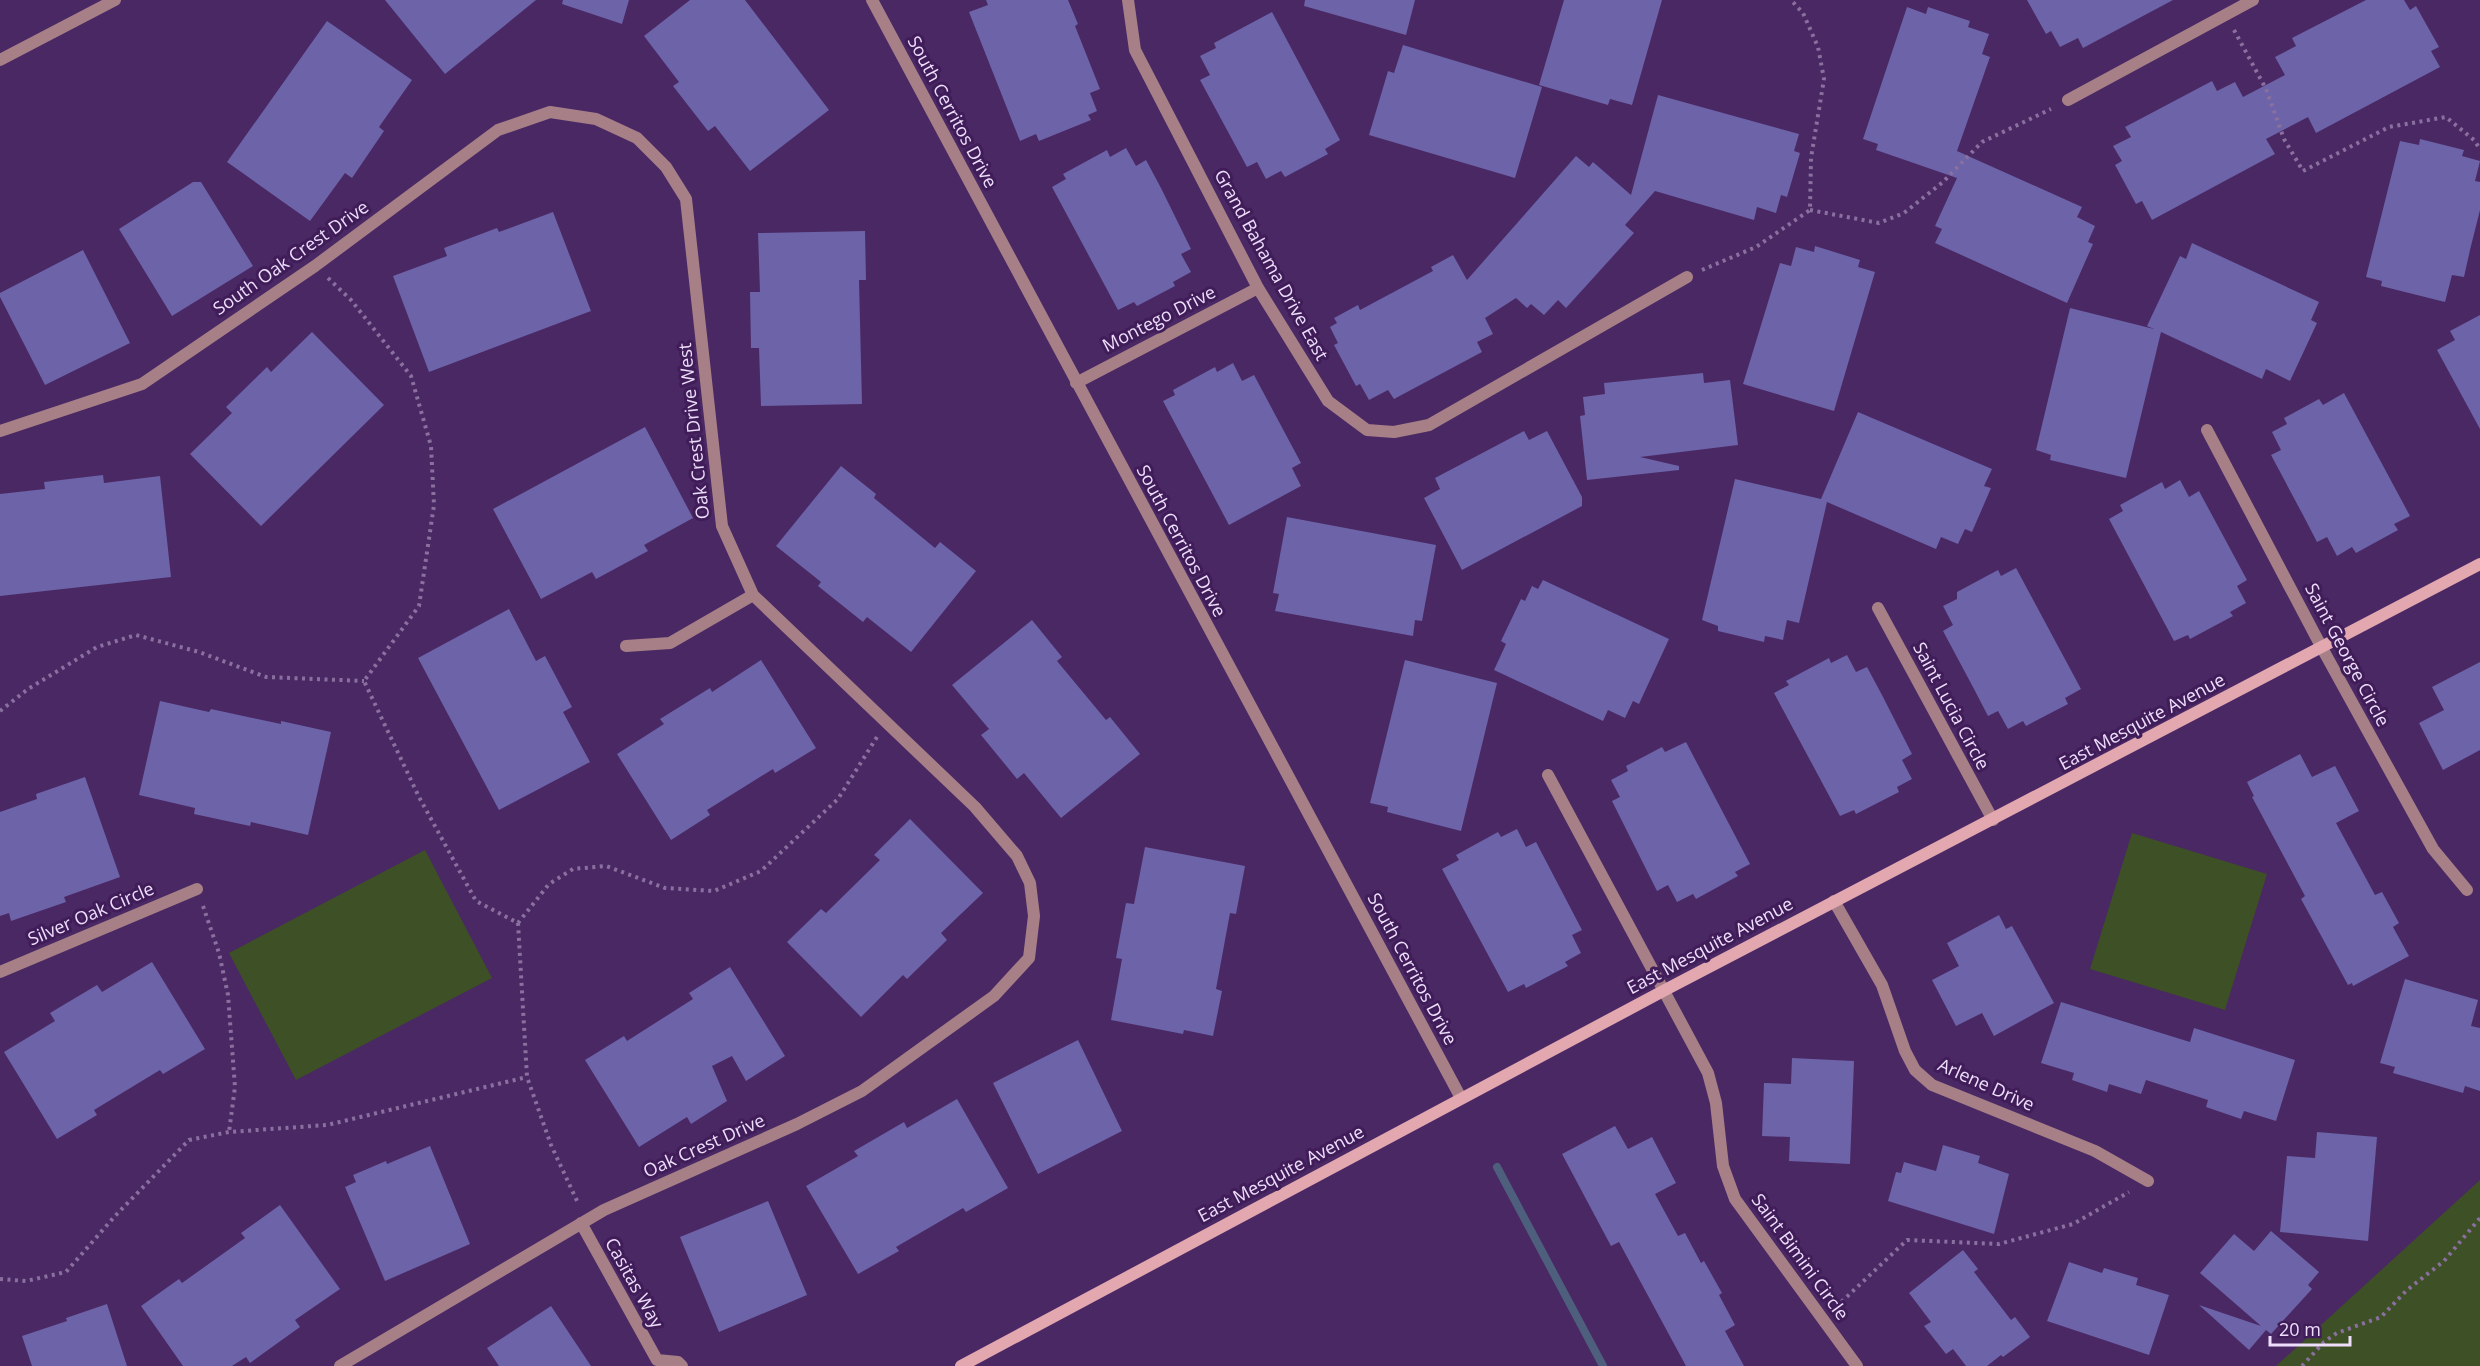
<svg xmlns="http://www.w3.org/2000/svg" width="2480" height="1366" font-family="'Open Sans',sans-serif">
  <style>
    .green { fill: #3e5026 }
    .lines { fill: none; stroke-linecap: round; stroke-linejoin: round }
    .stream { stroke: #4d5f7c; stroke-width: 8 }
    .building { fill: #6c63a8 }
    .path { stroke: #8a709f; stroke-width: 4; stroke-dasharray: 3 4.5; stroke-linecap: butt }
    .street { stroke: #a68086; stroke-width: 12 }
    .secondary { stroke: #e3a7b0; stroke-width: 12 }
    .labels { text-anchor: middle; stroke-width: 6; stroke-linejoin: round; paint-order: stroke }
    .street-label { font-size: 18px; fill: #eddefb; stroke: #401d59 }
  </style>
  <rect width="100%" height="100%" fill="#4a2864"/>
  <path class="green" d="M 2132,833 L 2267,874 L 2225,1010 L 2090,969 Z
    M 425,850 L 492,978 L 296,1080 L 229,953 Z
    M 2480,1180 L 2480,1366 L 2276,1366 Z"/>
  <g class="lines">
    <path class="stream" d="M 1497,1167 L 1603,1366"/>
  </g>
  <path class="building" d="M 385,0 L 536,0 L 445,74 Z
    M 563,0 L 629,0 L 622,24 L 562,4 Z
    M 690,0 L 745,0 L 829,110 L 750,171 L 715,126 L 708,131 L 673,86 L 679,82 L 644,36 Z
    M 986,0 L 1068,0 L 1078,24 L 1075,26 L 1100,89 L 1090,93 L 1097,111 L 1088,115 L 1091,120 L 1039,141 L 1036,134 L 1020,141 L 969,12 L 988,5 Z
    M 1305,0 L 1415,0 L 1406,35 L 1304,6 Z
    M 1564,0 L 1662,0 L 1632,105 L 1610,99 L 1608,105 L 1539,85 Z
    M 2027,0 L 2173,0 L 2083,48 L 2078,38 L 2060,47 L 2051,31 L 2046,34 Z
    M 2366,0 L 2404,0 L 2410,10 L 2416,6 L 2439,47 L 2431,51 L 2440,67 L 2316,133 L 2308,117 L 2266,139 L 2275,154 L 2152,220 L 2142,201 L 2136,204 L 2115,165 L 2122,161 L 2113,146 L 2131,137 L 2125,127 L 2212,81 L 2217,91 L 2235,82 L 2243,97 L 2285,75 L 2275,57 L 2296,46 L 2292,38 Z
    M 1907,7 L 1926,14 L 1928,7 L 1970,21 L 1968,27 L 1989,34 L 1982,54 L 1990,57 L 1957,151 L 2082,207 L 2077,217 L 2095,226 L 2088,242 L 2093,244 L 2067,303 L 1935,243 L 1942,229 L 1935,226 L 1957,178 L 1876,150 L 1878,144 L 1863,139 Z
    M 1272,12 L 1340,140 L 1325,149 L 1328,154 L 1285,177 L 1281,171 L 1266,179 L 1257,162 L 1247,167 L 1200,80 L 1210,75 L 1200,56 L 1216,48 L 1214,43 Z
    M 327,21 L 412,80 L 379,127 L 384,131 L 352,178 L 345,173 L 310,221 L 227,162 Z
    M 1403,45 L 1542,87 L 1515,178 L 1369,135 L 1388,71 L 1394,73 Z
    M 1658,95 L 1799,134 L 1794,151 L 1800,153 L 1787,197 L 1781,195 L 1776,213 L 1757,207 L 1754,220 L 1655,191 L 1625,225 L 1634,233 L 1566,308 L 1558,300 L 1544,315 L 1531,304 L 1527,308 L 1516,298 L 1485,318 L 1493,334 L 1477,342 L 1482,352 L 1394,399 L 1388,390 L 1369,400 L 1360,384 L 1356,386 L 1334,345 L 1338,343 L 1330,327 L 1337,323 L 1334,318 L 1358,305 L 1360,310 L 1433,271 L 1431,267 L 1453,255 L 1467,280 L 1576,156 L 1589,167 L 1593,162 L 1631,195 Z
    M 2420,139 L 2464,150 L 2462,156 L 2480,161 L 2475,181 L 2480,182 L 2480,210 L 2470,250 L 2464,277 L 2452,275 L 2445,302 L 2381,286 L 2382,281 L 2366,277 L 2400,141 L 2419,145 Z
    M 1126,148 L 1136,166 L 1146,160 L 1161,188 L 1191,249 L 1181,254 L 1191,272 L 1173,282 L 1175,286 L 1137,306 L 1134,302 L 1118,310 L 1052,187 L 1066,179 L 1063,174 L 1107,150 L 1110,157 Z
    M 193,182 L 201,182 L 253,266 L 172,316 L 119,229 Z
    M 553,212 L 591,311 L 429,372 L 393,276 L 447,256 L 444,248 L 497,228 L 499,232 Z
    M 865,231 L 866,280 L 859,280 L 862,404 L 761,406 L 759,348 L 751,348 L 750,292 L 760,292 L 758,233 Z
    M 2192,243 L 2319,302 L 2311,320 L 2317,323 L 2290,381 L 2266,369 L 2262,379 L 2161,332 L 2126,478 L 2050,460 L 2051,455 L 2036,450 L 2070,308 L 2154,329 L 2147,326 L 2180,256 L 2186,259 Z
    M 1815,246 L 1860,260 L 1858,267 L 1875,272 L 1834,411 L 1743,384 L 1780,263 L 1791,266 L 1796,247 L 1814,252 Z
    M 83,250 L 130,343 L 45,385 L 0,297 L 0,293 Z
    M 2480,315 L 2480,429 L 2437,350 L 2455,340 L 2450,331 Z
    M 312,332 L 384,405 L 261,526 L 190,454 L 232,413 L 226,407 L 267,367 L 271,372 Z
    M 1233,363 L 1242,381 L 1254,375 L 1301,463 L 1292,468 L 1301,486 L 1229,525 L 1163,401 L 1175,395 L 1173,390 L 1215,367 L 1217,372 Z
    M 1703,373 L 1704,383 L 1730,380 L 1738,445 L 1640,457 L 1679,466 L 1679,470 L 1587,480 L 1580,416 L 1585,415 L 1583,397 L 1605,394 L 1604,383 Z
    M 2344,393 L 2410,516 L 2394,524 L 2398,530 L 2356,553 L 2352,547 L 2337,556 L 2327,537 L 2317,542 L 2303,515 L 2271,455 L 2281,450 L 2272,432 L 2287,424 L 2284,418 L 2319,399 L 2323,405 Z
    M 1858,412 L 1992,469 L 1984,486 L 1991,488 L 1972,532 L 1965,529 L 1958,544 L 1941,537 L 1936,549 L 1827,502 L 1799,623 L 1787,620 L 1783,640 L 1765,636 L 1764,642 L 1718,631 L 1718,626 L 1702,620 L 1735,479 L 1821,499 Z
    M 645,427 L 693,518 L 644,545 L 648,551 L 596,579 L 592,572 L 541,599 L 493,509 Z
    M 1524,431 L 1529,440 L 1547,431 L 1582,497 L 1582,506 L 1462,570 L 1424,498 L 1440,489 L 1435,478 Z
    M 841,466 L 876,494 L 874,498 L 935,548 L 940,542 L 976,571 L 911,652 L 867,617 L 863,622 L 818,586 L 821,582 L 776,546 Z
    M 103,475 L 104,483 L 160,476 L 171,577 L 0,596 L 0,494 L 45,489 L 44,482 Z
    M 2180,480 L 2189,497 L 2199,491 L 2247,580 L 2237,586 L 2246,603 L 2230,612 L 2233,616 L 2190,639 L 2188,635 L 2174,641 L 2109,519 L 2123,511 L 2120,505 L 2162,482 L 2165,489 Z
    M 1287,517 L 1436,545 L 1422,621 L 1415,620 L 1413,636 L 1275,611 L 1279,594 L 1273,593 Z
    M 2016,568 L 2081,689 L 2065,698 L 2068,704 L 2026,726 L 2023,721 L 2008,729 L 1998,711 L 1988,716 L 1974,689 L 1943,631 L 1953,625 L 1943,606 L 1957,599 L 1957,592 L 1998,570 L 2001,576 Z
    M 1543,580 L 1669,639 L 1639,704 L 1633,701 L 1625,718 L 1608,710 L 1603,721 L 1494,670 L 1506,644 L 1501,641 L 1521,599 L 1525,601 L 1532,586 L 1538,589 Z
    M 509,609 L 536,661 L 545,656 L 572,707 L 563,712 L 590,762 L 499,810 L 418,658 Z
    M 1032,620 L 1062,657 L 1057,661 L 1106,720 L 1110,717 L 1140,754 L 1061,818 L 1024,773 L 1017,779 L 981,735 L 989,729 L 952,685 Z
    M 1847,655 L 1856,672 L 1867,667 L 1882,695 L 1912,754 L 1902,760 L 1912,779 L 1897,787 L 1899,792 L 1856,814 L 1854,810 L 1840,816 L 1774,693 L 1789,685 L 1786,681 L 1829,658 L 1831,663 Z
    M 761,660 L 816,748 L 775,773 L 773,769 L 707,810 L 710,815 L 671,840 L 617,754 L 664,724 L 660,719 L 710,688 L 712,692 Z
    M 1405,660 L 1497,683 L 1461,831 L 1387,812 L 1388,807 L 1370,803 Z
    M 2480,662 L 2480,750 L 2443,770 L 2419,723 L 2444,710 L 2432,687 Z
    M 160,701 L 209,712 L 211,709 L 281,724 L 281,721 L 331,732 L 308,835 L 251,822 L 250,826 L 194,814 L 195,808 L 139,795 Z
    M 1686,742 L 1750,864 L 1735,872 L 1738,876 L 1696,899 L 1693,894 L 1677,902 L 1668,885 L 1657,891 L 1612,801 L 1620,797 L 1611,780 L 1628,771 L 1626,766 L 1662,747 L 1665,752 Z
    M 2300,754 L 2312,777 L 2335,766 L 2359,811 L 2336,823 L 2375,895 L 2382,892 L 2399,923 L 2393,927 L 2409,956 L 2353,986 L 2352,983 L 2348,985 L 2301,899 L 2305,896 L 2252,797 L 2254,796 L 2247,782 Z
    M 85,777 L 120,877 L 64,897 L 66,902 L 11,921 L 9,913 L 0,916 L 0,812 L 37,799 L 36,794 Z
    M 910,819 L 983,893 L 941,933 L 947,940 L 907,979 L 903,975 L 861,1017 L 787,942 L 821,909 L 826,913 L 880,860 L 874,855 Z
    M 1517,829 L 1526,847 L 1536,842 L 1582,930 L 1572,935 L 1581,953 L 1565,962 L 1568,966 L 1526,988 L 1524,984 L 1508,992 L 1442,869 L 1459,860 L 1456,855 L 1498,832 L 1501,837 Z
    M 1145,847 L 1245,866 L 1236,914 L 1230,913 L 1216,989 L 1222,991 L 1213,1036 L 1184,1030 L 1183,1034 L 1111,1020 L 1122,959 L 1116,958 L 1126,903 L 1134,904 Z
    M 1999,915 L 2006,929 L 2012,926 L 2054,1003 L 1994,1036 L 1982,1013 L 1956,1026 L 1932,980 L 1959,966 L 1947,943 Z
    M 152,962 L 205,1049 L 163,1074 L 160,1070 L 94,1110 L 97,1115 L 57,1139 L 4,1052 L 55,1021 L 50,1013 L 97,985 L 102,992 Z
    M 730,967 L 785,1056 L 746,1081 L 732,1056 L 712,1066 L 727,1101 L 691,1124 L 687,1117 L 639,1147 L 585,1060 L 624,1036 L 627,1041 L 693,999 L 689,993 Z
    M 2405,979 L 2478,1000 L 2471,1026 L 2480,1028 L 2480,1091 L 2465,1086 L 2463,1093 L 2393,1073 L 2395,1067 L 2380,1063 Z
    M 2061,1002 L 2190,1042 L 2194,1028 L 2295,1060 L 2276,1121 L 2244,1111 L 2241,1119 L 2206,1107 L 2208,1100 L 2146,1080 L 2141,1094 L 2109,1084 L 2107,1092 L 2072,1080 L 2074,1073 L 2041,1063 Z
    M 1078,1040 L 1122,1131 L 1038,1174 L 993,1083 Z
    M 1792,1058 L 1854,1061 L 1850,1164 L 1789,1161 L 1790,1137 L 1762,1136 L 1764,1083 L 1791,1084 Z
    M 957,1099 L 1008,1188 L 966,1212 L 963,1208 L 896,1247 L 899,1251 L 858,1274 L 806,1186 L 858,1156 L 854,1151 L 904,1122 L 907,1128 Z
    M 1615,1126 L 1628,1149 L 1652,1137 L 1676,1183 L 1655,1194 L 1678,1236 L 1685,1233 L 1701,1263 L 1704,1261 L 1722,1293 L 1719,1295 L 1735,1325 L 1725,1331 L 1744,1366 L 1686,1366 L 1619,1242 L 1611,1246 L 1562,1154 Z
    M 2317,1132 L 2377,1137 L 2368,1241 L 2280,1232 L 2287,1156 L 2315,1158 Z
    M 1943,1145 L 1980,1156 L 1978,1163 L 2009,1174 L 1994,1234 L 1888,1201 L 1896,1172 L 1901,1173 L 1904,1162 L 1936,1171 Z
    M 430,1146 L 470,1244 L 385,1281 L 345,1187 L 356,1182 L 353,1175 L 386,1161 L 387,1164 Z
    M 768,1201 L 807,1295 L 719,1332 L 680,1237 Z
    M 280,1205 L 340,1289 L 295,1320 L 300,1327 L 250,1363 L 246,1357 L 232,1366 L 183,1366 L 141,1306 L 179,1279 L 182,1283 L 245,1238 L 241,1233 Z
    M 2271,1231 L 2319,1272 L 2308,1285 L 2312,1289 L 2271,1334 L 2266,1330 L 2249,1350 L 2199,1305 L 2261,1326 L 2200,1273 L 2234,1234 L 2254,1251 Z
    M 1963,1250 L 1978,1269 L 1974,1272 L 2011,1320 L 2015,1317 L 2030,1337 L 2003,1357 L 2001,1355 L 1987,1366 L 1966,1366 L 1953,1349 L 1946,1354 L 1924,1326 L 1931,1322 L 1909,1293 Z
    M 2069,1262 L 2102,1273 L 2104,1268 L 2138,1278 L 2136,1285 L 2169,1295 L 2149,1355 L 2047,1321 Z
    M 107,1304 L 127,1366 L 32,1366 L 22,1336 L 67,1321 L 66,1318 Z
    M 551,1306 L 591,1366 L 499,1366 L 487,1348 Z"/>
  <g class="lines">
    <path class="path" d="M 2234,30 L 2266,89 L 2284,139 L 2303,171 L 2389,127 L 2446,117 L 2474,140 L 2480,149
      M 1810,210 L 1879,223 L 1904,213 L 1943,182 L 1982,142 L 2051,109
      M 1702,270 L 1756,247 L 1810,210 L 1811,158 L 1824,79 L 1818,47 L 1803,13 L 1791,0
      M 328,278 L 351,300 L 411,376 L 431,446 L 434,505 L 419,606 L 364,681 L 419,797 L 476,901 L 518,923 L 527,1077 L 551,1145 L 578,1203
      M 0,711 L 28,689 L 97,647 L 136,635 L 199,652 L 266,677 L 364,681
      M 203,906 L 219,953 L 228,995 L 235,1087 L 229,1132
      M 518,923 L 549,884 L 573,869 L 606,866 L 665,888 L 714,891 L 761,871 L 838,799 L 877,737
      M 0,1279 L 26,1281 L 66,1272 L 115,1216 L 189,1140 L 229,1132 L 327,1125 L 527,1077
      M 1836,1307 L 1907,1240 L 1999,1244 L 2073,1224 L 2129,1192
      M 2302,1366 L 2324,1342 L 2337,1333 L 2381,1317 L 2407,1290 L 2444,1261 L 2480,1218"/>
    <path class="street" d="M 872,0 L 1461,1098
      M 1128,0 L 1135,50 L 1258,288 L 1328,401 L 1367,430 L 1394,432 L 1429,425 L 1687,277
      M 0,60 L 115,0
      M 2068,100 L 2253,0
      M 1076,383 L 1258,288
      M 2207,430 L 2322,648 L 2433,849 L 2467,890
      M 0,431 L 142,384 L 315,266 L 498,130 L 550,112 L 596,119 L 637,138 L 666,167 L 686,199 L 722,526 L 753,595 L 975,807 L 1017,856 L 1030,883 L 1034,916 L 1029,958 L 994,996 L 862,1091 L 797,1124 L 604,1210 L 340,1366
      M 1878,608 L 1993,820
      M 626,646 L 670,643 L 753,595
      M 1548,775 L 1708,1073 L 1716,1103 L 1723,1166 L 1735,1199 L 1857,1366
      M 1834,901 L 1882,985 L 1905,1051 L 1915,1070 L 1932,1085 L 2095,1151 L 2148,1181
      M 0,972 L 197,889
      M 581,1223 L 657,1360
      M 657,1360 L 678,1362 L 682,1366"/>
    <path class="secondary" d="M 961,1366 L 1665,990 L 2480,564"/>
  </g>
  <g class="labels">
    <g class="street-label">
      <text transform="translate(952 112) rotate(62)" y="6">South Cerritos Drive</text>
      <text transform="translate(291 258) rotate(-35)" y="6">South Oak Crest Drive</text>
      <text transform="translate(1271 265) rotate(61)" y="6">Grand Bahama Drive East</text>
      <text transform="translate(1159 319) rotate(-27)" y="6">Montego Drive</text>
      <text transform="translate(694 431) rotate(-96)" y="6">Oak Crest Drive West</text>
      <text transform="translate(1181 541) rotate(62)" y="6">South Cerritos Drive</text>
      <text transform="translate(2347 655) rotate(62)" y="6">Saint George Circle</text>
      <text transform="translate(1951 706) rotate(62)" y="6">Saint Lucia Circle</text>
      <text transform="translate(2142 722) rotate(-28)" y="6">East Mesquite Avenue</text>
      <text transform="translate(91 914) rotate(-23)" y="6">Silver Oak Circle</text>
      <text transform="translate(1710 946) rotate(-28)" y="6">East Mesquite Avenue</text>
      <text transform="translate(1412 969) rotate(62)" y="6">South Cerritos Drive</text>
      <text transform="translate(1986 1085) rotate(24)" y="6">Arlene Drive</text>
      <text transform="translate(704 1146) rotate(-24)" y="6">Oak Crest Drive</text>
      <text transform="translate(1281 1174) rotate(-28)" y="6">East Mesquite Avenue</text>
      <text transform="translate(1800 1257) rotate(54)" y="6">Saint Bimini Circle</text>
      <text transform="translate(634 1283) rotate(61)" y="6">Casitas Way</text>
    </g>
  </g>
  <path d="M2270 1336v9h80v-9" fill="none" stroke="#eddefb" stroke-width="3"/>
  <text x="2279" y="1336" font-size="18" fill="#eddefb" stroke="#401d59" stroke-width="4.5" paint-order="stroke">20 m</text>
</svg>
